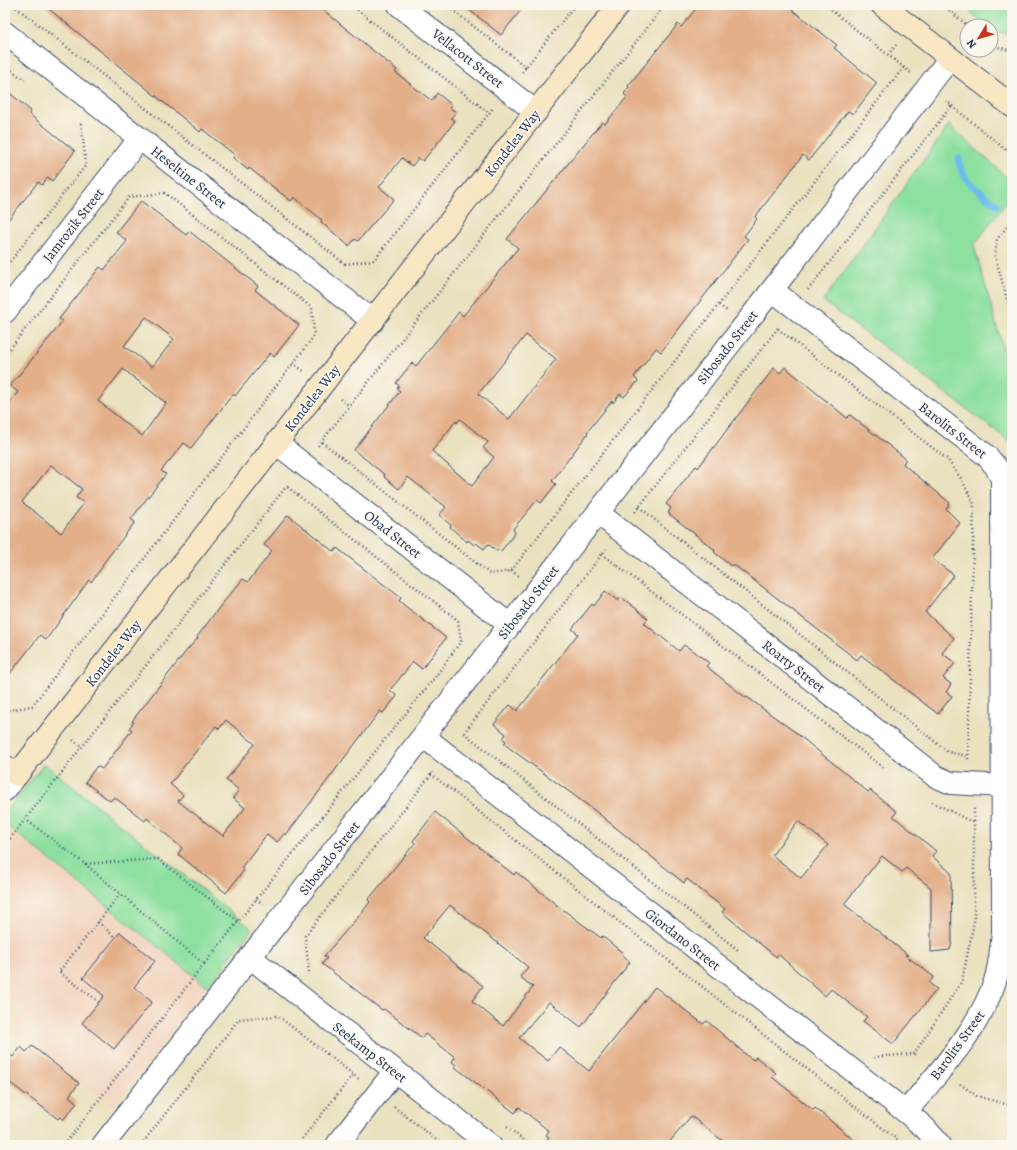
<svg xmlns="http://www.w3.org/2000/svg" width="1017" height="1150" font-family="Alegreya,serif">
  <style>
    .built { fill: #f2d4be }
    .green { fill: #8de0a0; stroke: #54887f }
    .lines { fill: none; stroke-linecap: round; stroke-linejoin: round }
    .stream { stroke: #6bbee7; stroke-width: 7 }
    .building { fill: #e3af89; fill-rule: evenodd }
    .street-casing { stroke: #3a4a6d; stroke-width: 24 }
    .secondary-casing { stroke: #3a4a6d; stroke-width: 24 }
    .path { stroke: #3a4a6d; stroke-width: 2.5; stroke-dasharray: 1 3; stroke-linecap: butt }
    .street { stroke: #fff; stroke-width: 22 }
    .secondary { stroke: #f9e7c3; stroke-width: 22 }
    .labels { text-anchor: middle; stroke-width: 3.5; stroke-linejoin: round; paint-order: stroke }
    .street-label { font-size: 14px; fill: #1b2f5e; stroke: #fbf7ec }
  </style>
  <rect width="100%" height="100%" fill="#fbf7ec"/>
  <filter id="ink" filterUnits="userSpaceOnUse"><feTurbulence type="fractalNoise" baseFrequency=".025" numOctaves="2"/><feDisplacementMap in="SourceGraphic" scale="8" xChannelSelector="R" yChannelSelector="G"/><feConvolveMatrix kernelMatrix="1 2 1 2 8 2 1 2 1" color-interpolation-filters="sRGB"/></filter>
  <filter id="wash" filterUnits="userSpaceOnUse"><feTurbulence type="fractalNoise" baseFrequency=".012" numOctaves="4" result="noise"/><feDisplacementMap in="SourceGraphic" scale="16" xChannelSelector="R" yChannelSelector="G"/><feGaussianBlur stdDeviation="0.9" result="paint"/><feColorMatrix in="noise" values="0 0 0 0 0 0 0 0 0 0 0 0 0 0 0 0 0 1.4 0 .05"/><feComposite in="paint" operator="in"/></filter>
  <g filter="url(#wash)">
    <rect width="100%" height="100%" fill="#eae1bf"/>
    <path class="built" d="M 5,824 L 208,987 L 113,1107 L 11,1029 L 24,1011 L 5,996 Z"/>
    <path class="green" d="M 963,5 L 1012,5 L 1012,35 L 991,30 L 991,26 L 986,26 Z
      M 949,125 L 1012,182 L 1012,195 L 974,245 L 1012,381 L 1012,440 L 1008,440 L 823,301 Z
      M 44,764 L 252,929 L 208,987 L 5,824 L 5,810 L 14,802 Z"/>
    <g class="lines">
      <path class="stream" d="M 959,158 C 959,180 981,192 997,205"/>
    </g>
    <g id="blocks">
      <path class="building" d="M 44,5 L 317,5 L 397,70 L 395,72 L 432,101 L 437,93 L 452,105 L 450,108 L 456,112 L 451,118 L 455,121 L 423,161 L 418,158 L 412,166 L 402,158 L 379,187 L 394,199 L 358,241 L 355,239 L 349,246 L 321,222 L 322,220 L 294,197 L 291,201 L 249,168 L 248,170 L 233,158 L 235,155 L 202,129 L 200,132 Z
        M 463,5 L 525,5 L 501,35 Z
        M 699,5 L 786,5 L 837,45 L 834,48 L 877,83 L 853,114 L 848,111 L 809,160 L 803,155 L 755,217 L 757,219 L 744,236 L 748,239 L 661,352 L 656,348 L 634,377 L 638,381 L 624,397 L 620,394 L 613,403 L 612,401 L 587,432 L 588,433 L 552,481 L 556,484 L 541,503 L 537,500 L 513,529 L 515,533 L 501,551 L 498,549 L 497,551 L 488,544 L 484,549 L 476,543 L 474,545 L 468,540 L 467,542 L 450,527 L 451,525 L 439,515 L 446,507 L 408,477 L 399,489 L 384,477 L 385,475 L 354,450 L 400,391 L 397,389 L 399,386 L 396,383 L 412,363 L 416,366 L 459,312 L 463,316 L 518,248 L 507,239 L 602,122 L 605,124 L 627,97 L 624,94 L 629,87 L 628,86 L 678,24 L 681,27 ZM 526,335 L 556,359 L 509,419 L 478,394 ZM 460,419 L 488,442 L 483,448 L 494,457 L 472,486 L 432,451 L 456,421 L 457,423 Z
        M 5,89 L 31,111 L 29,114 L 75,151 L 52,181 L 48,177 L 42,185 L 38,182 L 5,224 Z
        M 141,201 L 186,235 L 189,231 L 258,286 L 255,290 L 299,325 L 274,357 L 270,353 L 235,396 L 233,394 L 191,448 L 184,443 L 161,471 L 166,474 L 131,519 L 135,522 L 102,565 L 103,566 L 91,582 L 89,580 L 46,640 L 40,635 L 5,680 L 5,408 L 18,392 L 10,386 L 55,331 L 62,321 L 59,319 L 100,267 L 104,270 L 127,241 L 116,232 ZM 146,317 L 174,339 L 152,367 L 124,346 ZM 123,369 L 166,403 L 142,436 L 98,401 ZM 51,465 L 82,489 L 76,497 L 84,503 L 61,533 L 22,502 Z
        M 785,367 L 847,418 L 850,415 L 906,459 L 903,464 L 950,503 L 946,509 L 960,523 L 932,559 L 954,575 L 925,612 L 954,638 L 942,653 L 955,663 L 943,678 L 951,684 L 946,692 L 952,696 L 938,714 L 861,655 L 857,660 L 733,564 L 731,566 L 714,552 L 715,550 L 668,513 L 671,508 L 666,504 L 696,466 L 698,468 L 774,368 L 780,373 Z
        M 288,515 L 334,552 L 337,548 L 401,598 L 399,601 L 446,638 L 422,669 L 413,662 L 390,690 L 397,696 L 383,713 L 380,711 L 286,835 L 285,833 L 277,842 L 267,834 L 241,868 L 244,870 L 226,893 L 178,854 L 182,848 L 147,818 L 145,821 L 114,797 L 110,801 L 85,782 L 97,766 L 102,769 L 132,730 L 129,728 L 134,722 L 132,721 L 187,650 L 198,638 L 197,637 L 218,609 L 243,579 L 248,582 L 272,551 L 264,545 ZM 226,720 L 255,744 L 226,780 L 239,790 L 233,798 L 245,808 L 223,836 L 178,801 L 183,795 L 170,784 L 216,726 L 219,729 Z
        M 605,591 L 618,601 L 621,597 L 639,611 L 648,619 L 644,623 L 679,651 L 684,645 L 695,652 L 709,663 L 706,666 L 746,698 L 747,697 L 795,732 L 868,792 L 870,790 L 897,812 L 893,816 L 936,851 L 932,856 L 951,873 L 952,942 L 950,950 L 931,952 L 931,888 L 906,868 L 902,872 L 882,856 L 844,904 L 908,955 L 905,955 L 934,977 L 929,983 L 937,989 L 893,1044 L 863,1021 L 867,1017 L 831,989 L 825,996 L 778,954 L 776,957 L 722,912 L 725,909 L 687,879 L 684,883 L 594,810 L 504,744 L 506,741 L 503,739 L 506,734 L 494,724 L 510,705 L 517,711 L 578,634 L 572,629 L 592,604 L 594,606 ZM 798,821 L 828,845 L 801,878 L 772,855 Z
        M 435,812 L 514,875 L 516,872 L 558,906 L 601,938 L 602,936 L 624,954 L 622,956 L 630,962 L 581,1027 L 549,1002 L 519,1038 L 548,1061 L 559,1047 L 589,1071 L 655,987 L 703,1024 L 707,1021 L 750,1058 L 754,1060 L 756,1057 L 776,1073 L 772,1077 L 813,1110 L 815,1108 L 860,1145 L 728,1145 L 691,1116 L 667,1145 L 543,1145 L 549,1137 L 546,1135 L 549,1131 L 519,1107 L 515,1113 L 455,1067 L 456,1065 L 452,1062 L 455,1057 L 425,1034 L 422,1038 L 384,1009 L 382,1010 L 322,964 L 327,958 L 324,956 L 359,916 L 370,902 L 368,900 L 415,843 L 413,841 ZM 450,905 L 528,967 L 520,977 L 533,987 L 503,1026 L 472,1001 L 483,986 L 423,938 Z
        M 120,932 L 155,961 L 134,987 L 152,1002 L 114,1049 L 82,1023 L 104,996 L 83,978 Z
        M 32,1046 L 79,1083 L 69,1096 L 77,1103 L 63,1120 L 60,1117 L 58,1119 L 5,1079 L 5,1051 L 13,1057 L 21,1047 L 26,1052 Z"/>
    </g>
  </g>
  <g filter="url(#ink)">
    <use href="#blocks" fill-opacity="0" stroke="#3a4a6d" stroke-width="1"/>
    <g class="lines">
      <defs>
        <path id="street" d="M 399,5 L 536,112
          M 5,33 L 373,321
          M 772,290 L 987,456 L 996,467 L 1002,479 L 1003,933 C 1001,949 1000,966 995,981 C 978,1032 938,1072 906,1112
          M 5,312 L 140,138
          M 276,443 L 510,625
          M 598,513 L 935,776 L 951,783 L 1003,786
          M 423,736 L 906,1112 L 925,1128 L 940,1145
          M 5,790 L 17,775
          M 251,958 L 490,1145
          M 103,1145 L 772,290 L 950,58
          M 337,1145 L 395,1071"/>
        <path id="secondary" d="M 882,5 L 1012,106
          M 5,766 L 17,775 L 619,5"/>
      </defs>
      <use href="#street" class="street-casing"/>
      <use href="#secondary" class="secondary-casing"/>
      <path class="path" d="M 13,5 L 345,264
        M 351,5 L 489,113
        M 446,5 L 526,67
        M 825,5 L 911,73
        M 943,5 L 968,26
        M 991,45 L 1012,51
        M 888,55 L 896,45
        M 5,66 L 25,80
        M 522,72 L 575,5
        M 946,101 L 1012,155
        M 1006,149 L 1012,136
        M 1012,221 L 997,239 L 995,256 L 1012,317
        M 345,264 L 374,260 L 494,107
        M 5,268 L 86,165 L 81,123
        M 808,290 L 952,105
        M 719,305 L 727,311
        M 778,329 L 947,459 L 962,480 L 974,504 L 968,761
        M 5,355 L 129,197 L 165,193 L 312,308 L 314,336 L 32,706 L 5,711
        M 293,363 L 305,372
        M 340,399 L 350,406
        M 322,442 L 490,574 L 511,571 L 904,67
        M 318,446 L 665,5
        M 639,507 L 948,752 L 967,756
        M 635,512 L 778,328
        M 602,554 L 885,769
        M 511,571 L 519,576
        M 464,733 L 738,950
        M 464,733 L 606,549
        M 73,740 L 82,747
        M 431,774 L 895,1138 L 902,1145
        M 932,802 L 974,823
        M 25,819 L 85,864 L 158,859 L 238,921
        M 5,845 L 289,483
        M 85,864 L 204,964 L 436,676 L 461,641 L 458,621 L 455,618 L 286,486
        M 256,899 L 263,904
        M 98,922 L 116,938
        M 309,972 L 305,936 L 433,772
        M 99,1002 L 59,972 L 120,894
        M 874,1057 L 914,1054 L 962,981 L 974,922 L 974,807
        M 960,1084 L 977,1096 L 1012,1106
        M 394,1107 L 443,1145
        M 507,1127 L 530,1145
        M 64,1145 L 204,964
        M 141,1145 L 239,1019 L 278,1016 L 359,1079
        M 297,1145 L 353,1075"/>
      <use href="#street" class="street"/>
      <use href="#secondary" class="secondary"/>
    </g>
  </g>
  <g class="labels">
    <g class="street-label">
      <text transform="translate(468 58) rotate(38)" y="5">Vellacott Street</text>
      <text transform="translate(512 143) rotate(-52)" y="5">Kondelea Way</text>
      <text transform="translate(189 177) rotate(38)" y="5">Heseltine Street</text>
      <text transform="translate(73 225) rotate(-52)" y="5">Jamrozik Street</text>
      <text transform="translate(727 347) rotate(-52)" y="5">Sibosado Street</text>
      <text transform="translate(312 398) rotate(-52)" y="5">Kondelea Way</text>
      <text transform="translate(953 430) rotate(38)" y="5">Barolits Street</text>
      <text transform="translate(393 534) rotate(38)" y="5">Obad Street</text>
      <text transform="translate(528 602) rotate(-52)" y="5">Sibosado Street</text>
      <text transform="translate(113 653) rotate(-52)" y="5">Kondelea Way</text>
      <text transform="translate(794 666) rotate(38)" y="5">Roarty Street</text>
      <text transform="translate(329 858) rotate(-52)" y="5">Sibosado Street</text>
      <text transform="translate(683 939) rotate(38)" y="5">Giordano Street</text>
      <text transform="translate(957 1045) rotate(-54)" y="5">Barolits Street</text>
      <text transform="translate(370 1052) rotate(38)" y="5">Seekamp Street</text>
    </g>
  </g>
  <rect width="1017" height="1150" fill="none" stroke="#fbf7ec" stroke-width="20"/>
  <g transform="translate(979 38) rotate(232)"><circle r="19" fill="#fbf7ec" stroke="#a1a7b3"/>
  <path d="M0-3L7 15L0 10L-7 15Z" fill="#c8321e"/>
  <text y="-6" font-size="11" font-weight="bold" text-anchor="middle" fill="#1b2f5e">N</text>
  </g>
</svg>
